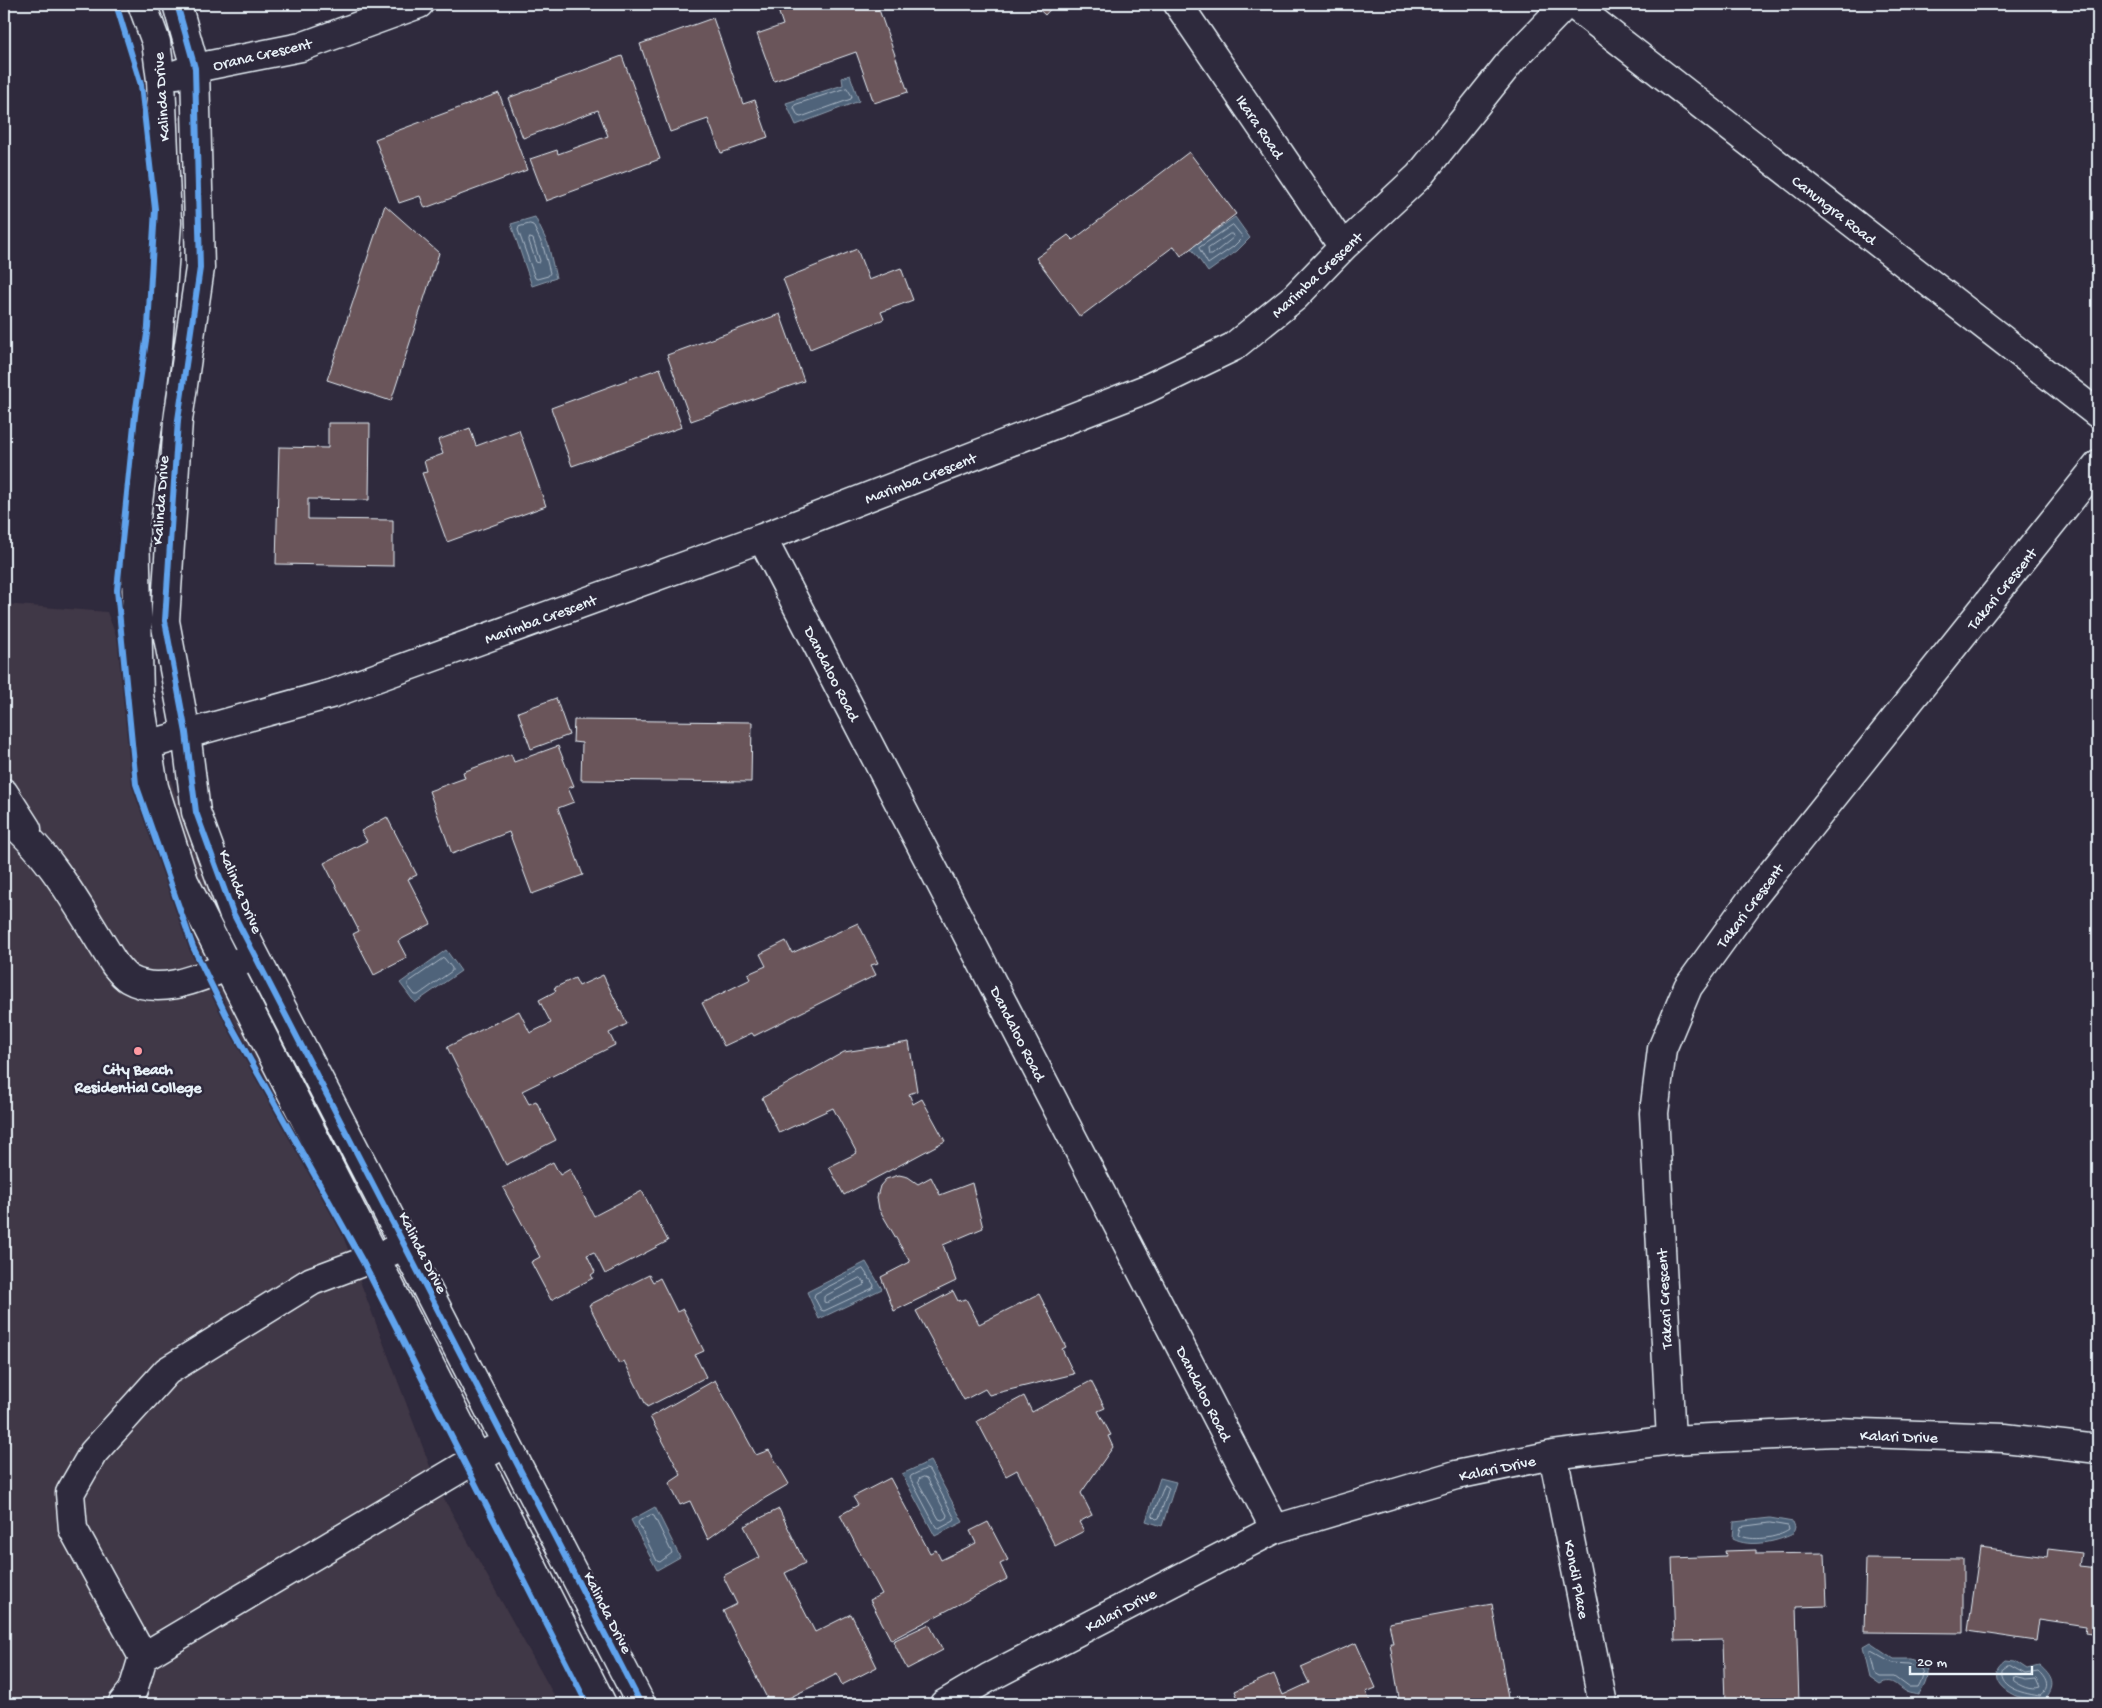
<svg xmlns="http://www.w3.org/2000/svg" width="2102" height="1708" font-family="'Gochi Hand',sans-serif">
  <style>
    .built { fill: #413746 }
    .water { fill: #4f637a; stroke: #8c9cac }
    .lines { fill: none; stroke-linecap: round; stroke-linejoin: round }
    .shore { stroke: #abb8c6; stroke-width: 1 }
    .building { fill: #6a545a; stroke: #e8f1f8 }
    .minor-casing { stroke: #e8f1f8; stroke-width: 31 }
    .minor { stroke: #2f2a3d; stroke-width: 28 }
    .cycleway-casing { stroke: #2f2a3d; stroke-width: 9 }
    .cycleway { stroke: #60a3ed; stroke-width: 6 }
    .poi-dot { fill: #ff9aa2; stroke: #2f2a3d; stroke-width: 2 }
    .labels { text-anchor: middle; stroke-width: 5; stroke-linejoin: round; paint-order: stroke }
    .street-label { font-size: 16px; fill: #e8f1f8; stroke: #2f2a3d }
    .poi-label { font-size: 16px; font-weight: bold; fill: #e8f1f8; stroke: #2f2a3d }
  </style>
  <rect width="100%" height="100%" fill="#2f2a3d"/>
  <filter id="ink" filterUnits="userSpaceOnUse"><feTurbulence type="fractalNoise" baseFrequency=".02" numOctaves="2"/><feDisplacementMap in="SourceGraphic" scale="10" xChannelSelector="R" yChannelSelector="G"/><feConvolveMatrix kernelMatrix="1 2 1 2 8 2 1 2 1" color-interpolation-filters="sRGB"/></filter>
  <g filter="url(#ink)">
    <path class="built" d="M 4,604 L 107,612 L 439,1490 L 559,1704 L 4,1704 Z"/>
    <path class="water" d="M 850,75 L 859,101 L 796,125 L 786,103 L 843,85 L 842,78 Z
      M 535,217 L 548,244 L 556,278 L 532,286 L 511,224 Z
      M 1235,217 L 1250,238 L 1237,251 L 1208,272 L 1191,248 Z
      M 446,950 L 461,971 L 415,1003 L 400,983 Z
      M 866,1262 L 882,1289 L 819,1319 L 807,1292 Z
      M 930,1461 L 963,1522 L 935,1536 L 902,1474 Z
      M 1160,1478 L 1176,1482 L 1162,1526 L 1146,1521 Z
      M 655,1507 L 680,1557 L 657,1570 L 631,1520 Z
      M 1770,1518 L 1793,1522 L 1795,1527 L 1793,1534 C 1776,1542 1750,1548 1733,1539 L 1734,1522 Z
      M 1870,1643 L 1894,1659 L 1910,1659 L 1925,1665 C 1930,1676 1925,1685 1919,1695 C 1916,1694 1910,1694 1906,1692 C 1896,1687 1893,1677 1880,1684 L 1870,1677 L 1863,1647 Z
      M 2006,1660 L 2015,1661 L 2027,1669 L 2039,1666 C 2053,1678 2057,1687 2044,1701 C 2035,1700 2025,1699 2016,1696 C 1998,1688 1988,1674 2006,1660 Z"/>
    <g class="lines">
      <path class="shore" d="M 847,88 L 852,96 L 851,99 L 801,117 L 798,116 L 794,108 L 795,105 Z
        M 530,224 L 533,225 L 543,246 L 550,273 L 548,276 L 537,279 L 535,278 L 518,230 L 519,227 Z
        M 1233,225 L 1242,236 L 1242,238 L 1233,247 L 1208,264 L 1199,248 Z
        M 1230,234 L 1233,234 L 1234,237 L 1212,255 L 1209,255 L 1208,249 Z
        M 530,238 L 533,239 L 540,261 L 539,263 L 536,262 L 529,241 Z
        M 444,958 L 452,968 L 452,971 L 418,995 L 415,995 L 408,986 L 408,983 Z
        M 863,1269 L 874,1285 L 873,1288 L 824,1311 L 821,1310 L 814,1297 L 815,1294 Z
        M 860,1278 L 865,1282 L 864,1285 L 827,1303 L 824,1302 L 824,1297 Z
        M 926,1469 L 929,1470 L 955,1519 L 954,1521 L 939,1529 L 936,1527 L 910,1478 L 911,1476 Z
        M 924,1477 L 927,1478 L 947,1515 L 946,1518 L 942,1520 L 939,1519 L 918,1482 L 919,1479 Z
        M 1165,1485 L 1169,1488 L 1159,1518 L 1156,1519 L 1153,1516 Z
        M 651,1515 L 654,1516 L 672,1553 L 660,1562 L 657,1561 L 638,1523 L 639,1521 Z
        M 1770,1523 L 1788,1526 L 1789,1530 C 1778,1538 1751,1542 1739,1535 L 1741,1527 Z
        M 1871,1651 L 1893,1663 L 1909,1664 L 1921,1669 C 1925,1675 1921,1683 1918,1688 L 1909,1688 L 1894,1677 L 1880,1677 L 1875,1674 L 1870,1653 Z
        M 2009,1665 L 2025,1674 L 2038,1672 C 2046,1679 2051,1689 2041,1696 C 2028,1694 1998,1689 2002,1670 Z
        M 2014,1677 L 2026,1680 L 2036,1679 L 2040,1688 C 2032,1691 2021,1686 2014,1681 Z"/>
    </g>
    <path class="building" d="M 776,4 L 877,4 L 908,92 L 874,103 L 856,52 L 774,81 L 757,34 L 783,25 Z
      M 1033,4 L 1055,4 L 1045,15 Z
      M 713,18 L 743,104 L 755,100 L 768,137 L 721,153 L 708,119 L 670,132 L 640,44 Z
      M 622,56 L 660,159 L 546,201 L 530,159 L 557,150 L 558,154 L 608,136 L 598,110 L 523,138 L 508,98 Z
      M 499,93 L 527,170 L 425,208 L 420,196 L 399,203 L 375,139 Z
      M 1189,152 L 1236,214 L 1181,256 L 1174,246 L 1080,317 L 1036,258 L 1068,235 L 1073,240 Z
      M 385,205 L 439,253 L 391,401 L 327,380 Z
      M 857,249 L 869,280 L 901,268 L 913,300 L 881,312 L 884,319 L 810,349 L 783,279 Z
      M 780,314 L 804,381 L 691,421 L 667,355 Z
      M 660,368 L 682,427 L 572,466 L 551,408 Z
      M 328,423 L 370,423 L 369,500 L 308,499 L 308,519 L 393,520 L 393,566 L 276,564 L 279,447 L 328,448 Z
      M 470,428 L 476,446 L 519,430 L 546,506 L 447,542 L 422,473 L 427,472 L 424,461 L 443,454 L 438,440 Z
      M 556,698 L 569,735 L 531,749 L 518,712 Z
      M 574,720 L 752,722 L 751,782 L 581,780 L 582,743 L 573,742 Z
      M 558,746 L 574,786 L 568,788 L 574,802 L 558,808 L 583,875 L 532,894 L 509,832 L 452,854 L 429,791 L 465,778 L 463,772 L 511,754 L 514,762 Z
      M 387,817 L 417,875 L 408,879 L 431,924 L 398,941 L 407,958 L 374,975 L 353,934 L 359,931 L 324,863 L 367,841 L 361,831 Z
      M 858,923 L 878,963 L 871,965 L 876,975 L 754,1036 L 752,1033 L 724,1046 L 702,1003 L 751,979 L 748,974 L 766,966 L 760,954 L 786,941 L 792,953 Z
      M 603,975 L 627,1024 L 609,1033 L 615,1045 L 522,1091 L 529,1104 L 536,1101 L 556,1140 L 506,1165 L 447,1047 L 519,1011 L 530,1033 L 551,1023 L 539,1000 L 556,991 L 554,988 L 575,978 L 579,986 Z
      M 909,1042 L 917,1091 L 909,1094 L 913,1104 L 922,1099 L 945,1141 L 844,1195 L 829,1167 L 857,1153 L 833,1108 L 779,1133 L 762,1098 L 844,1052 Z
      M 553,1162 L 560,1175 L 570,1169 L 594,1216 L 642,1191 L 668,1241 L 605,1274 L 594,1252 L 587,1255 L 595,1272 L 591,1275 L 593,1278 L 551,1300 L 531,1262 L 540,1257 L 503,1188 Z
      M 899,1175 L 908,1177 L 918,1184 L 931,1177 L 940,1195 L 972,1183 L 983,1228 L 943,1245 L 956,1281 L 894,1311 L 881,1277 L 910,1262 L 879,1209 L 877,1197 L 880,1186 L 886,1179 Z
      M 649,1275 L 653,1282 L 660,1278 L 677,1312 L 683,1309 L 704,1351 L 695,1355 L 706,1377 L 647,1407 L 624,1361 L 619,1364 L 589,1305 Z
      M 953,1291 L 958,1301 L 966,1299 L 979,1324 L 1039,1294 L 1066,1347 L 1062,1349 L 1074,1374 L 989,1395 L 985,1389 L 964,1400 L 916,1311 Z
      M 715,1380 L 756,1455 L 769,1450 L 789,1484 L 765,1498 L 708,1539 L 690,1501 L 680,1505 L 669,1483 L 681,1475 L 650,1417 Z
      M 1091,1381 L 1105,1408 L 1098,1411 L 1111,1435 L 1108,1436 L 1113,1447 L 1081,1493 L 1092,1515 L 1079,1522 L 1084,1531 L 1055,1546 L 1017,1470 L 1006,1476 L 977,1421 L 1024,1396 L 1032,1412 Z
      M 890,1478 L 930,1553 L 936,1550 L 941,1560 L 976,1543 L 970,1531 L 988,1522 L 1008,1560 L 1000,1564 L 1007,1579 L 891,1640 L 870,1600 L 882,1594 L 840,1515 L 858,1505 L 853,1497 Z
      M 779,1509 L 805,1563 L 785,1573 L 815,1632 L 851,1614 L 877,1667 L 842,1685 L 837,1674 L 777,1704 L 770,1704 L 723,1611 L 737,1604 L 723,1576 L 760,1557 L 744,1526 Z
      M 1980,1548 L 2047,1557 L 2048,1549 L 2081,1553 L 2079,1566 L 2098,1568 L 2098,1635 L 2085,1633 L 2086,1626 L 2039,1619 L 2036,1641 L 1968,1631 Z
      M 1756,1550 L 1756,1554 L 1825,1553 L 1827,1606 L 1796,1607 L 1799,1704 L 1725,1704 L 1723,1640 L 1675,1641 L 1672,1558 L 1726,1556 L 1725,1551 Z
      M 1866,1558 L 1963,1559 L 1963,1633 L 1864,1632 Z
      M 1492,1604 L 1509,1704 L 1400,1704 L 1390,1643 L 1393,1643 L 1389,1623 Z
      M 929,1624 L 943,1650 L 907,1669 L 893,1641 Z
      M 1356,1643 L 1376,1688 L 1366,1692 L 1371,1704 L 1240,1704 L 1235,1691 L 1274,1674 L 1283,1695 L 1309,1683 L 1301,1667 Z"/>
    <g class="lines">
      <defs>
        <path id="minor" d="M 142,4 L 156,42 L 161,80 L 167,223 L 158,346 L 135,526 L 139,695 L 154,787 L 184,881 L 602,1704
          M 177,4 L 195,68 L 200,268 L 178,420 L 165,621 L 186,733 L 196,812 L 233,913 L 641,1704
          M 1178,4 L 1343,247
          M 1572,4 L 2098,414
          M 177,74 L 195,68 L 301,47 L 419,4
          M 762,538 L 1275,1529
          M 147,745 L 334,693 L 762,538 L 1146,389 L 1233,347 L 1295,297 L 1343,247 L 1419,176 L 1511,61 L 1566,4
          M 4,793 L 27,829
          M 4,817 C 50,850 84,917 115,965 C 119,970 124,976 129,979 C 164,999 212,971 245,960
          M 392,1251 L 312,1281 L 167,1371 L 93,1453 L 70,1493 L 73,1529 L 143,1657 L 466,1465 L 493,1450
          M 1671,1440 L 1654,1113 L 1662,1049 L 1688,987 L 1753,897 L 2098,465
          M 1553,1455 L 1603,1704
          M 122,1704 L 133,1690 L 143,1657
          M 944,1704 L 988,1678 L 1275,1529 L 1456,1475 L 1553,1455 L 1671,1440 L 1835,1432 L 2005,1438 L 2098,1449"/>
      </defs>
      <use href="#minor" class="minor-casing"/>
      <use href="#minor" class="minor"/>
      <defs>
        <path id="cycleway" d="M 116,4 L 141,85 L 155,209 L 148,327 L 135,415 L 117,590 L 136,784 L 193,947 L 232,1027 L 363,1262 L 587,1704
          M 177,4 L 195,68 L 200,268 L 178,420 L 165,621 L 186,733 L 196,812 L 233,913 L 641,1704"/>
      </defs>
      <use href="#cycleway" class="cycleway-casing"/>
      <use href="#cycleway" class="cycleway"/>
    </g>
  </g>
  <circle class="poi-dot" cx="138" cy="1051" r="5"/>
  <g class="labels">
    <g class="street-label">
      <text transform="translate(262 53) rotate(-13)" y="6">Orana Crescent</text>
      <text transform="translate(160 97) rotate(-94)" y="6">Kalinda Drive</text>
      <text transform="translate(1261 126) rotate(56)" y="6">Ikara Road</text>
      <text transform="translate(1835 209) rotate(38)" y="6">Canungra Road</text>
      <text transform="translate(1316 274) rotate(-43)" y="6">Marimba Crescent</text>
      <text transform="translate(920 477) rotate(-21)" y="6">Marimba Crescent</text>
      <text transform="translate(159 500) rotate(-86)" y="6">Kalinda Drive</text>
      <text transform="translate(2001 588) rotate(-51)" y="6">Takari Crescent</text>
      <text transform="translate(540 618) rotate(-20)" y="6">Marimba Crescent</text>
      <text transform="translate(833 673) rotate(63)" y="6">Dandaloo Road</text>
      <text transform="translate(242 891) rotate(67)" y="6">Kalinda Drive</text>
      <text transform="translate(1749 905) rotate(-53)" y="6">Takari Crescent</text>
      <text transform="translate(1019 1033) rotate(63)" y="6">Dandaloo Road</text>
      <text transform="translate(424 1252) rotate(63)" y="6">Kalinda Drive</text>
      <text transform="translate(1663 1299) rotate(-93)" y="6">Takari Crescent</text>
      <text transform="translate(1205 1393) rotate(63)" y="6">Dandaloo Road</text>
      <text transform="translate(1899 1435) rotate(2)" y="6">Kalari Drive</text>
      <text transform="translate(1497 1467) rotate(-12)" y="6">Kalari Drive</text>
      <text transform="translate(1578 1579) rotate(79)" y="6">Kondil Place</text>
      <text transform="translate(1120 1609) rotate(-28)" y="6">Kalari Drive</text>
      <text transform="translate(609 1612) rotate(63)" y="6">Kalinda Drive</text>
    </g>
    <g class="poi-label">
      <text x="138" y="1074">City Beach<tspan x="138" dy="18">Residential College</tspan></text>
    </g>
  </g>
  <rect width="2102" height="1708" fill="none" stroke="#2f2a3d" stroke-width="20"/>
  <rect x="10" y="10" width="2082" height="1688" fill="none" stroke="#e8f1f8" stroke-width="2" filter="url(#ink)"/>
  <path d="M1910 1666v8h122v-8" fill="none" stroke="#e8f1f8" stroke-width="2.5"/>
  <text x="1917" y="1666" font-size="15" fill="#e8f1f8" stroke="#2f2a3d" stroke-width="4" paint-order="stroke">20 m</text>
</svg>
